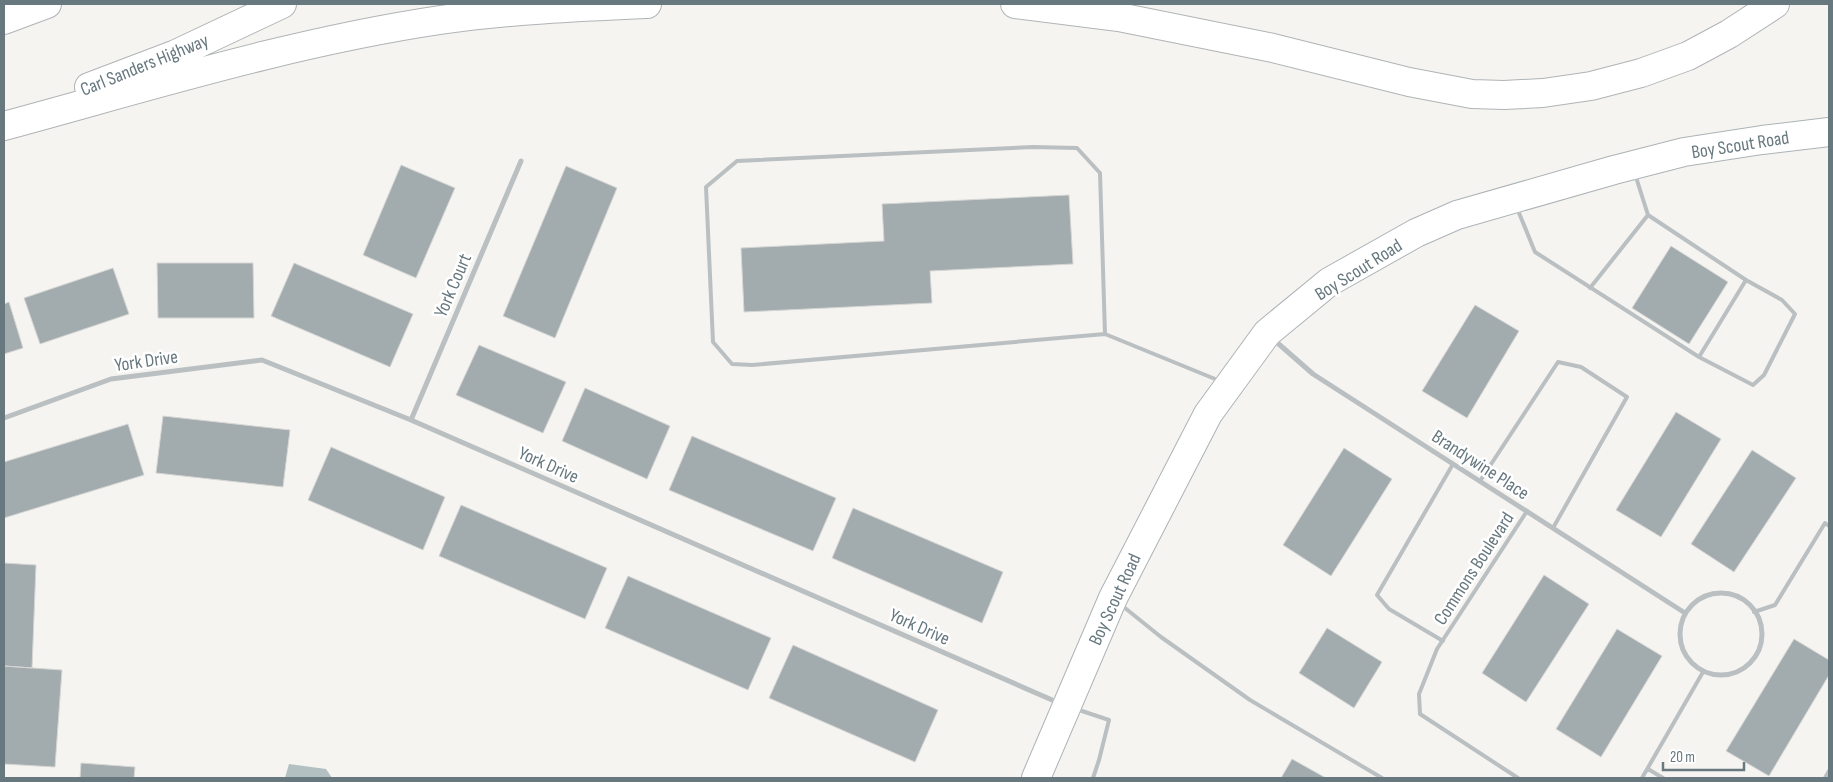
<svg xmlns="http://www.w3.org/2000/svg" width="1833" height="782" font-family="'Sofia Sans Condensed',sans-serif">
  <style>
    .water { fill: #b2c0c2 }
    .building { fill: #a2abae; stroke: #d6d6d4 }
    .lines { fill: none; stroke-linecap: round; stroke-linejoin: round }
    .secondary-casing { stroke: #acb3b6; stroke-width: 30 }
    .highway-casing { stroke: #b0b4b6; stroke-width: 30 }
    .lane { stroke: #babfc1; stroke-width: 4 }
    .street { stroke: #babfc1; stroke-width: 5 }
    .secondary { stroke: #fff; stroke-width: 28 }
    .highway { stroke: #fff; stroke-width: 28 }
    .labels { text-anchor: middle; stroke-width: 5; stroke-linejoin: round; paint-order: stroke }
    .street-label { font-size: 19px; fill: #67787f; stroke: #fff }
  </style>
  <rect width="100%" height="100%" fill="#f5f4f1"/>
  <path class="water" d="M 289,764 L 326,769 L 332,778 L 285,778 Z"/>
  <path class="building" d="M 401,165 L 455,188 L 416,278 L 363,255 Z
    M 566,166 L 617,188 L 555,338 L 503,316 Z
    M 1069,195 L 1073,264 L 930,271 L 932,303 L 744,312 L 741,248 L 884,241 L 882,204 Z
    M 1671,246 L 1728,282 L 1689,344 L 1632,308 Z
    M 157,263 L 253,263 L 254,318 L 158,318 Z
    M 294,263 L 413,314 L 390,367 L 271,316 Z
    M 113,268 L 129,314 L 40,344 L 24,298 Z
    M 9,302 L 23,348 L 4,354 L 4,304 Z
    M 1475,305 L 1519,331 L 1467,418 L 1422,391 Z
    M 479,345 L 566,382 L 543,433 L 456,395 Z
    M 585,388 L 670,426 L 647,479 L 562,441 Z
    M 1676,412 L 1721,439 L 1661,537 L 1616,510 Z
    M 163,416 L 290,430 L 283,487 L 156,473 Z
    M 128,424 L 144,475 L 4,518 L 4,462 Z
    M 692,436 L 836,498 L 813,551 L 669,490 Z
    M 331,447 L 445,497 L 423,550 L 308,500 Z
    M 1344,448 L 1392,479 L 1331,576 L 1283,545 Z
    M 1752,450 L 1796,478 L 1734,572 L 1691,544 Z
    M 461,505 L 607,568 L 585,619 L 439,556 Z
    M 853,508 L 1003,572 L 982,623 L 832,558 Z
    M 4,563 L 36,565 L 32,668 L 4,666 Z
    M 1544,575 L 1589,604 L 1526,702 L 1482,673 Z
    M 628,576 L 771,638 L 748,690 L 605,628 Z
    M 1327,628 L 1382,662 L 1354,708 L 1299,673 Z
    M 1617,629 L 1662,656 L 1601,757 L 1556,729 Z
    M 1794,639 L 1829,660 L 1829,675 L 1769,776 L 1726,751 Z
    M 793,645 L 938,710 L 915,762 L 769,698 Z
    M 4,666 L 62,670 L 55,767 L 4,764 Z
    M 1292,759 L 1326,778 L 1281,778 Z
    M 81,763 L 135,767 L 134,778 L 80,778 Z"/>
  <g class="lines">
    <defs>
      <path id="secondary" d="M 1036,778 L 1113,598 L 1208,414 L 1267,333 L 1329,282 L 1416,233 L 1457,215 L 1614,170 L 1684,152 L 1762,140 L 1829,132"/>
      <path id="highway" d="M 1015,4 L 1119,17 L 1273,48 L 1409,82 L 1472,94 L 1504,95 L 1543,93 L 1591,86 L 1641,73 L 1688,56 L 1729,34 L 1775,4
        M 4,20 L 47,4
        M 89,87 L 176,54 L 282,4
        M 4,126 C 148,87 292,42 440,20 C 508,10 578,7 647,4"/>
    </defs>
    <use href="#secondary" class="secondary-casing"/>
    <use href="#highway" class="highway-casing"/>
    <path class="lane" d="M 1517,208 L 1535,252 L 1699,357 L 1746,280 L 1648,215 L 1635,174
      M 1590,288 L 1648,215
      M 1105,334 L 1100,173 L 1077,148 L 1033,147 L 737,161 L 706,187 L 713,342 L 732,364 L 752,365 L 1105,334 L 1220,381
      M 1699,357 L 1753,385 L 1764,375 L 1795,314 L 1782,300 L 1746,280
      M 1480,481 L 1558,362 L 1581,367 L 1627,397 L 1553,528
      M 1120,604 L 1161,637 L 1250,700 L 1382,778
      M 1754,612 L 1775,605 L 1825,523 L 1829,526
      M 1443,641 L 1389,609 L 1377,595 L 1453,464
      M 1076,709 L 1109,720 L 1099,760 L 1093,778
      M 1648,769 L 1663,778
      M 1518,778 L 1420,714 L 1419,694 L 1437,649 L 1527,511
      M 1642,778 L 1703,672
      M 1825,778 L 1829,771"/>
    <path class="street" d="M 1273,339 L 1313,374 L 1685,613
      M 4,418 L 111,379 L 262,360 L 411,420 L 1059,703
      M 411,420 L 521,161
      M1680 634a41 41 0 1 1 82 0a41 41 0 1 1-82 0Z"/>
    <use href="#secondary" class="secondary"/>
    <use href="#highway" class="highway"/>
  </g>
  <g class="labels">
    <g class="street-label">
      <text transform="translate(144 64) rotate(-22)" y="7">Carl Sanders Highway</text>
      <text transform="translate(1740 144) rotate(-9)" y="7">Boy Scout Road</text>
      <text transform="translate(1358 269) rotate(-32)" y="7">Boy Scout Road</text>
      <text transform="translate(452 285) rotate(-67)" y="7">York Court</text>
      <text transform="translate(146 360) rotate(-8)" y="7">York Drive</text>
      <text transform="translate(549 464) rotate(24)" y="7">York Drive</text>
      <text transform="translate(1481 464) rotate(33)" y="7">Brandywine Place</text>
      <text transform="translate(1473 568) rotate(-57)" y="7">Commons Boulevard</text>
      <text transform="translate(1114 599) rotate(-65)" y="7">Boy Scout Road</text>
      <text transform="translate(920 626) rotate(24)" y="7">York Drive</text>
    </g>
  </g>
  <rect width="1833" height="782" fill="none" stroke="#67787f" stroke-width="10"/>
  <path d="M1663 762v8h81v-8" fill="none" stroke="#67787f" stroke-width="2.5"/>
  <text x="1670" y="762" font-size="15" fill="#67787f" stroke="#ffffff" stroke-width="4" paint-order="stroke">20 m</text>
</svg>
